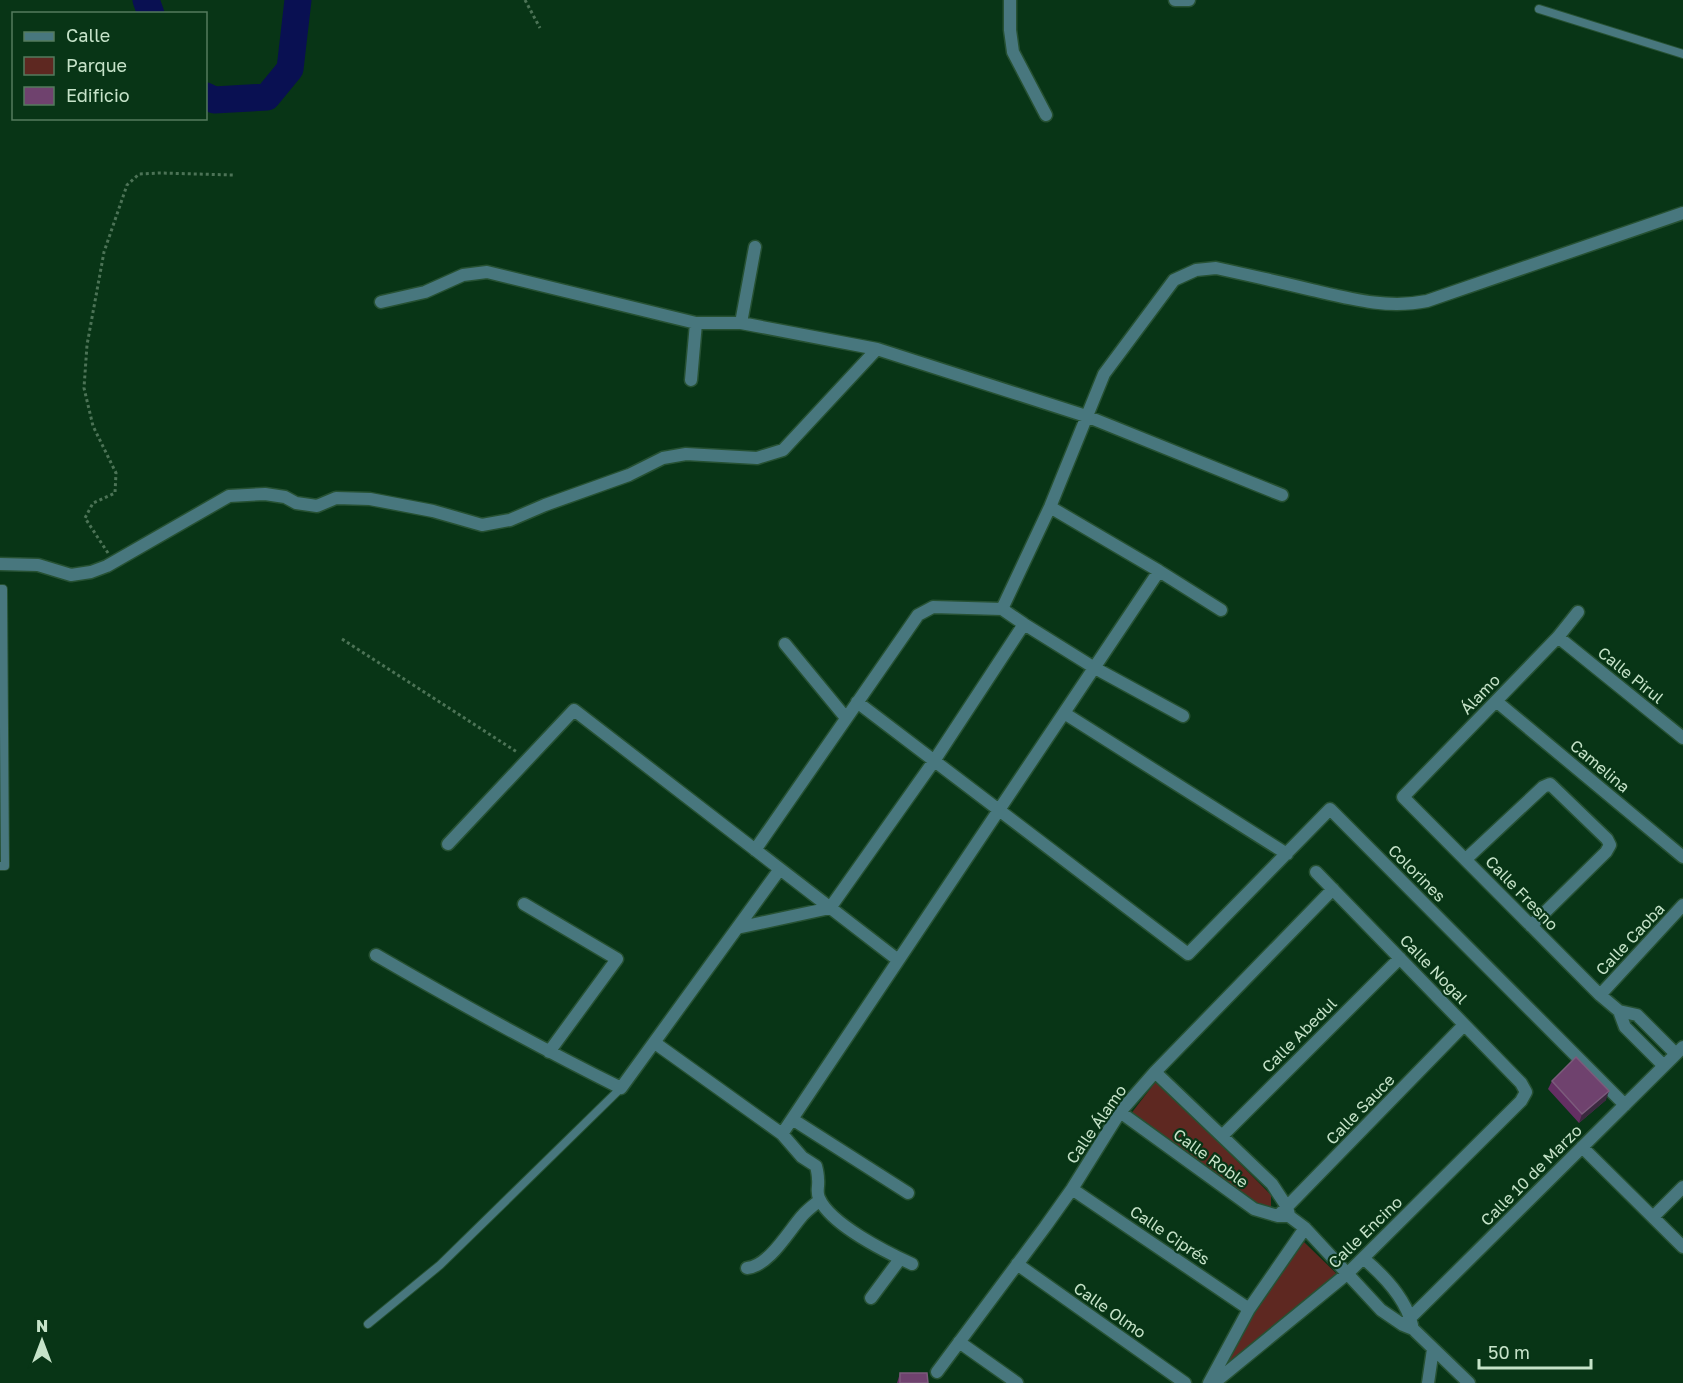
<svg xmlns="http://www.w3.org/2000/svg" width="1683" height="1383" font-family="'Golos Text',sans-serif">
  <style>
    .green { fill: #5e2821 }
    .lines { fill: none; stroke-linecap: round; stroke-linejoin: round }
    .river { stroke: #091052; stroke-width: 27 }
    .lane-casing { stroke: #265133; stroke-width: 10 }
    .street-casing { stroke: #265133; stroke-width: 15 }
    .path { stroke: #4c7356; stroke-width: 3; stroke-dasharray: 3 3; stroke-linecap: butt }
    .lane { stroke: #48777e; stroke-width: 8 }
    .street { stroke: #48777e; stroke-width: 12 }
    .wall { fill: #642f63 }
    .shaded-wall { fill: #3b293f }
    .building { fill: #6f426e; stroke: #7c5b7c; stroke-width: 1.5 }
    .labels { text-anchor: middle; stroke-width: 4.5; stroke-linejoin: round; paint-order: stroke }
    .street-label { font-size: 16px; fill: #c6e3c9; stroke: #083516 }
  </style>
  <rect width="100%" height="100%" fill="#083516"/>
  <path class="green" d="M 1157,1080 L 1271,1195 L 1271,1208 L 1255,1205 L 1130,1115 Z
    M 1304,1242 L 1339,1276 L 1214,1379 L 1255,1304 Z"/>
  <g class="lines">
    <path class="river" d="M 146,0 L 151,14
      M 206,96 L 214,100 L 267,97 L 290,69 L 298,0"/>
    <defs>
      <path id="lane" d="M 1539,9 L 1683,54
        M 0,589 L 3,589 L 5,866 L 0,866
        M 368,1324 L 440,1265 L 621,1088"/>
      <path id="street" d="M 1010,0 L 1010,30 L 1013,52 L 1046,115
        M 1175,0 L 1189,0
        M 381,302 L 425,292 L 463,275 L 487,272 L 696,323 L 741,323 L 877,349 L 1086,416 L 1282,495
        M 741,323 L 755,247
        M 691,380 L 696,323
        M 1050,507 L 1159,571 L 1221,610
        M 0,564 L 38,565 L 71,575 L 91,572 L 107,566 L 229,496 L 265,494 L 285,497 L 296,503 L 317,506 L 336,498 L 370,499 L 433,511 L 482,525 L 510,520 L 545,505 L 629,475 L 663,458 L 686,454 L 757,458 L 783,450 L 877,349
        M 1002,609 L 1050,507 L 1104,374 L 1174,280 L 1196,270 L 1216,268 C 1248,275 1280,282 1312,290 C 1351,299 1388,309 1427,301 L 1683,213
        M 1578,612 L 1558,637 L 1403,797 L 1600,995 L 1619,1011 L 1637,1015 L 1676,1054
        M 1558,637 L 1683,738
        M 785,644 L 846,718
        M 1496,701 L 1683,857
        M 857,702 L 1188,954 L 1330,809 L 1625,1105
        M 1064,713 L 1287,854
        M 448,844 L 574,710 L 898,960
        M 755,850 L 918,615 L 933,607 L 1002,609 L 1024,624 L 1093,667 L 1183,716
        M 1466,859 L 1543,787 L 1550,784 L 1607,839 L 1610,845 L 1606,852 L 1531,926
        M 524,904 L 617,959 L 549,1052
        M 737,928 L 830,908 L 934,761 L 1024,624
        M 376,955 C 457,1002 538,1047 621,1088 L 780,869
        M 1600,995 L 1683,905
        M 1619,1011 L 1625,1027 L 1664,1066
        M 655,1043 L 782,1134 L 802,1157 L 816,1166 C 817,1170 818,1175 818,1179 C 819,1186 816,1192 819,1198 C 830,1224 886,1252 912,1264
        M 1155,1072 L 1272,1184 L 1287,1207 L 1289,1215
        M 1120,1112 L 1254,1209 L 1278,1216 L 1289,1216 L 1305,1228 L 1381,1310 L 1403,1325 L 1413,1329 L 1469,1383
        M 792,1119 L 908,1193
        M 782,1134 L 1159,571
        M 1222,1136 L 1400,958
        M 1582,1147 L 1683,1247
        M 1072,1189 L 1249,1309
        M 1278,1216 L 1464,1025
        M 1653,1217 L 1683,1187
        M 1363,1258 C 1382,1274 1406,1299 1412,1325
        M 1017,1264 L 1185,1383
        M 747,1268 C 769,1266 788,1232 802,1216 C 807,1210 814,1205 820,1200
        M 871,1298 L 900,1259
        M 1403,1325 L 1683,1047
        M 959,1342 L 1017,1383
        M 937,1372 L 1045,1227 L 1072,1189 L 1120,1112 L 1155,1072 L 1333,889
        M 1209,1383 L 1249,1309 L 1305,1228
        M 1214,1383 L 1348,1273 L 1521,1101 L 1526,1092 L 1521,1083 L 1316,872
        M 1428,1383 L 1433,1349"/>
    </defs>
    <use href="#lane" class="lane-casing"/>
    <use href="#street" class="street-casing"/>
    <path class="path" d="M 525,0 L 540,28
      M 108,553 L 85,518 L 93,503 L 115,493 L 116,473 L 93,426 L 84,388 L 87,345 L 104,252 L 127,185 L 139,174 L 160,173 L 234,175
      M 342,639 L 517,752"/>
    <use href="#lane" class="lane"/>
    <use href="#street" class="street"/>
  </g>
  <path class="wall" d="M 1552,1081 L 1606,1100 L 1579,1123 L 1548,1089 Z
    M 900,1373 L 928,1383 L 897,1383 Z"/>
  <path class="shaded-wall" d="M 1609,1091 L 1606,1100 L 1579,1123 L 1582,1114 Z"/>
  <path class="building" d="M 1576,1057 L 1609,1091 L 1582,1114 L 1552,1081 Z
    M 900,1373 L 927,1373 L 928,1383 L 900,1383 Z"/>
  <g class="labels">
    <g class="street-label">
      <text transform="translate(1631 675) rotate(39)" y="6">Calle Pirul</text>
      <text transform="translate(1480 694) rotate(-46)" y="6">Álamo</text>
      <text transform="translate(1600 766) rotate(40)" y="6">Camelina</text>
      <text transform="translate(1417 873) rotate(45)" y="6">Colorines</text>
      <text transform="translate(1522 893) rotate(46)" y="6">Calle Fresno</text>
      <text transform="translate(1630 939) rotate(-47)" y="6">Calle Caoba</text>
      <text transform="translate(1434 969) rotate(46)" y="6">Calle Nogal</text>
      <text transform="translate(1299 1035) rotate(-45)" y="6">Calle Abedul</text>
      <text transform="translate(1360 1109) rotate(-46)" y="6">Calle Sauce</text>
      <text transform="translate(1096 1124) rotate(-55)" y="6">Calle Álamo</text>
      <text transform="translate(1211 1158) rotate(36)" y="6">Calle Roble</text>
      <text transform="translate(1531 1175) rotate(-45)" y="6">Calle 10 de Marzo</text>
      <text transform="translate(1365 1232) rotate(-44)" y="6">Calle Encino</text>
      <text transform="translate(1170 1235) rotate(34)" y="6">Calle Ciprés</text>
      <text transform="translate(1110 1310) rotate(35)" y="6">Calle Olmo</text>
    </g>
  </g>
  <rect x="12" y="12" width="195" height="108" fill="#083516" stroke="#547b5e" stroke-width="1.5"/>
  <rect x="24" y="32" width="30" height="9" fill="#48777e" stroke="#547b5e" stroke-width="1.5"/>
  <text x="66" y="42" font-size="18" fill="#c6e3c9">Calle</text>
  <rect x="24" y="57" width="30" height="18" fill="#5e2821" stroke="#547b5e" stroke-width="1.5"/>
  <text x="66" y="72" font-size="18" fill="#c6e3c9">Parque</text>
  <rect x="24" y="87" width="30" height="18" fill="#6f426e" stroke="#547b5e" stroke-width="1.5"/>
  <text x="66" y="102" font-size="18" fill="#c6e3c9">Edificio</text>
  <g transform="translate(42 1341)" stroke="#083516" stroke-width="4.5" paint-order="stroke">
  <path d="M0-4.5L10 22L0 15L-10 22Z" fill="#c6e3c9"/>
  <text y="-9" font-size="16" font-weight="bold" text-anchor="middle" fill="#c6e3c9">N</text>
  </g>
  <path d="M1479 1359v9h112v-9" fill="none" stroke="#c6e3c9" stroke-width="3"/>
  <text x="1488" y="1359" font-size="18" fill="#c6e3c9" stroke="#083516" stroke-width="4.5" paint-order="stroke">50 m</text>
</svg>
